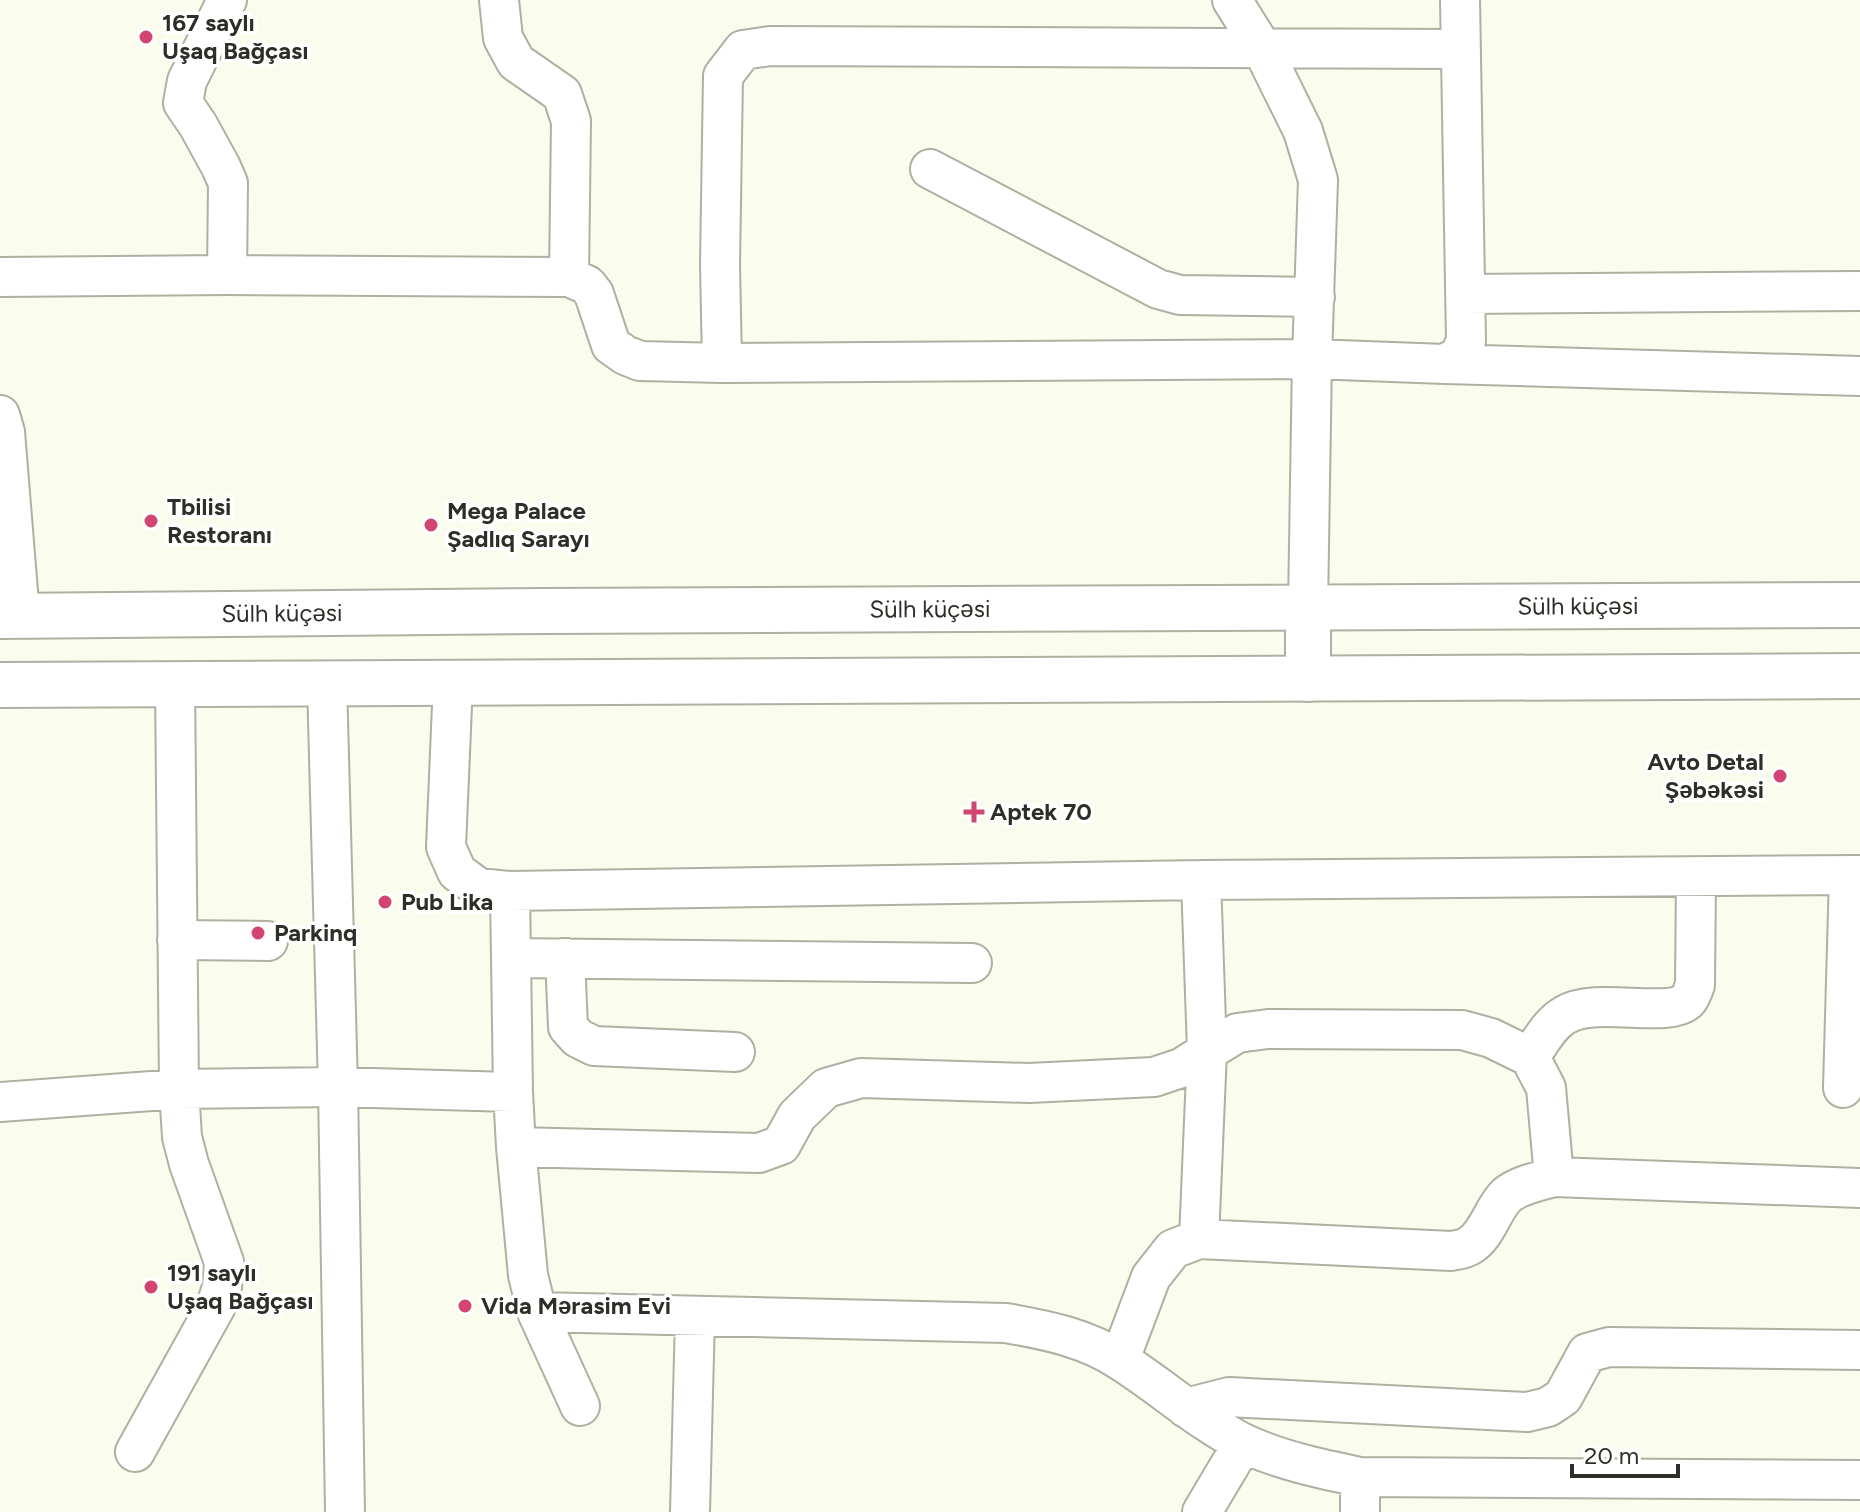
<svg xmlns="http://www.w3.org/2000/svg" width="1860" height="1512" font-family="Figtree,sans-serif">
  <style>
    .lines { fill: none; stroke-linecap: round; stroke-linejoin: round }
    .minor-casing { stroke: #aeb0a2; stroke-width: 42 }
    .major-casing { stroke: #aeb0a2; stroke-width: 48 }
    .minor { stroke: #fff; stroke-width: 38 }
    .major { stroke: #fff; stroke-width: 44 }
    .poi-dot { fill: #d24570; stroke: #fff; stroke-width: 3 }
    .labels { text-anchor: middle; stroke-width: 7; stroke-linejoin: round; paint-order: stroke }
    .poi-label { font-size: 24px; font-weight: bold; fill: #2d2e28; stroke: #fff; text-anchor: start }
    .street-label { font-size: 24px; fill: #2d2e28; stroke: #fff }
  </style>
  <rect width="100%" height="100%" fill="#fafced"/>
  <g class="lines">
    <defs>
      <path id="minor" d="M 499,0 L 503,38 L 516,62 L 562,94 L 571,121 L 569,277
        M 1232,0 L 1262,48 L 1303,131 L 1318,180 L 1312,359 L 1308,607
        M 930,169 L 1158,289 L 1180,295 L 1315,297
        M 227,275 L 228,183 L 221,167 L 198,125 L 183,103 L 187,81 L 227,0
        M 0,277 L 227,275 L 569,277 L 587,285 L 594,294 L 611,345 L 625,355 L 640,361 L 722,363 L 1312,359 L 1445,364 L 1459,356 L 1466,341 L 1460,0
        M 1465,294 L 1860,291
        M 722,363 L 720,265 L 723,76 L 743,50 L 770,46 L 1460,49
        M 1445,364 L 1860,376
        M 0,415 L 5,432 L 20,616
        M 453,682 L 446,847 L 457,872 L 479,888 L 510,891 L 1201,880 L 1860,875
        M 327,683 L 338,1087 L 345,1512
        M 1201,880 L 1207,1051 L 1199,1239 L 1451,1251 C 1456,1250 1465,1249 1469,1246 C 1488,1235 1492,1209 1507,1195 C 1519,1185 1540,1181 1554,1177 L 1860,1188
        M 510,891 L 513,1092 L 516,1147 L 528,1275 L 537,1312 L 580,1406
        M 177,940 L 268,941
        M 511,958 L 972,963
        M 565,958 L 568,1027 L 578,1038 L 594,1046 L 735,1052
        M 1530,1057 C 1540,1043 1549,1024 1565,1015 C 1596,996 1667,1019 1687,1001 C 1691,997 1693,990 1695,985 L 1696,877
        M 1843,1088 L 1849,875
        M 0,1102 L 179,1089 L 338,1087 L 513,1092
        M 516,1147 L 759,1153 L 781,1145 L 797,1116 L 826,1088 L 861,1078 L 1029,1083 L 1154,1077 L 1181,1068 L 1237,1033 L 1268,1029 L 1462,1030 L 1491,1038 L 1530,1057 L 1546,1088 L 1554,1177
        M 537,1312 L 1006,1323 C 1046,1330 1087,1338 1121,1361 C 1162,1387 1199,1421 1243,1443 C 1279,1460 1321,1469 1360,1477 L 1860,1480
        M 1120,1359 L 1151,1277 L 1173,1249 L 1199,1239
        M 1186,1408 L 1229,1397 L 1527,1412 L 1548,1407 L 1563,1397 L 1587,1353 L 1609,1347 L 1860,1350
        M 135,1452 L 216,1306 L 222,1287 L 224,1262 L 189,1164 L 182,1137 L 179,1089 L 175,684
        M 1360,1477 L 1360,1512
        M 690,1512 L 695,1316
        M 1202,1512 L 1243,1443"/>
      <g id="major">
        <path d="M 1308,607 L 1308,679"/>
        <path id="s1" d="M 0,616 L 547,611 L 1860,605"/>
        <path d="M 0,685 L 1860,676"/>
      </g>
    </defs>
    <use href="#minor" class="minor-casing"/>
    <use href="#major" class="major-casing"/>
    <use href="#minor" class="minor"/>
    <use href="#major" class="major"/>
  </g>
  <g class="poi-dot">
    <circle cx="146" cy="37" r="8"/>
    <circle cx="151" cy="521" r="8"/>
    <circle cx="431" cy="525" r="8"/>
    <circle cx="1780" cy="776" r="8"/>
    <path d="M970 800h8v8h8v8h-8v8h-8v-8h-8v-8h8z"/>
    <circle cx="385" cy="902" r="8"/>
    <circle cx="258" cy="933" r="8"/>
    <circle cx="151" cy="1287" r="8"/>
    <circle cx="465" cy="1306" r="8"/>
  </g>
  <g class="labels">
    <g class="poi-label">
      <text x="162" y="31">167 saylı<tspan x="162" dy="28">Uşaq Bağçası</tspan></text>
      <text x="167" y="515">Tbilisi<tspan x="167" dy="28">Restoranı</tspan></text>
      <text x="447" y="519">Mega Palace<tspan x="447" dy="28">Şadlıq Sarayı</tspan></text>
      <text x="1764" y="770" text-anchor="end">Avto Detal<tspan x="1764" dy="28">Şəbəkəsi</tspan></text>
      <text x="990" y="820">Aptek 70</text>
      <text x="401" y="910">Pub Lika</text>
      <text x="274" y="941">Parkinq</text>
      <text x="167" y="1281">191 saylı<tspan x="167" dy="28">Uşaq Bağçası</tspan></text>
      <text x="481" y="1314">Vida Mərasim Evi</text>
    </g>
    <g class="street-label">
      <text dy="8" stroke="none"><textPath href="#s1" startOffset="1578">Sülh küçəsi</textPath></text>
      <text dy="8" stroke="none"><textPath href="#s1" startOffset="930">Sülh küçəsi</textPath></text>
      <text dy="8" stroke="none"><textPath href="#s1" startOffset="282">Sülh küçəsi</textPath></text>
    </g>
  </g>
  <path d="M1572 1464v12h106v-12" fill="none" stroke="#2d2e28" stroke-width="4"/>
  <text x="1584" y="1464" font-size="24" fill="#2d2e28" stroke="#ffffff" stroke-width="6" paint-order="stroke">20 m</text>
</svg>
